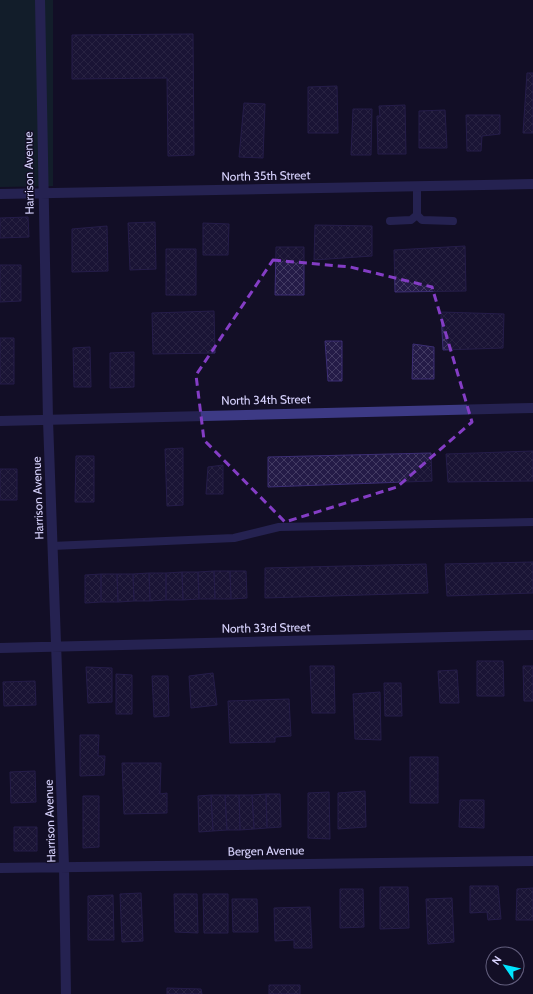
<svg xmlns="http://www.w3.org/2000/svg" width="533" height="994" font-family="Cabin,sans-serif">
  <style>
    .grass { fill: #12302f }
    .building { fill: url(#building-cross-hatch); stroke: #3b2d73 }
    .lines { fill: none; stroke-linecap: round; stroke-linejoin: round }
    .service { stroke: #3d3a85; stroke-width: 8 }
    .minor { stroke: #3d3a85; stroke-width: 10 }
    .marked { fill: none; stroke: #843dc5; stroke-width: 3; stroke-dasharray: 8 5; stroke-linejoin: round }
    .labels { text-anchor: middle; stroke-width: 3; stroke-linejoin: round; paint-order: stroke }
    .street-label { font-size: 12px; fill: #d9d4ff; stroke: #130f26 }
  </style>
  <defs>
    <pattern id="building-cross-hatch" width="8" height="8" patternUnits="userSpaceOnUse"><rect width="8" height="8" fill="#241b47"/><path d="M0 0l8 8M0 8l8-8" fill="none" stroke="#433b63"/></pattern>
  </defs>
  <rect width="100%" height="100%" fill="#130f26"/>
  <path class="grass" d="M 0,0 L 53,0 L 53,186 L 0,187 Z"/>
  <path class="building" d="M 193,34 L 194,155 L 168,156 L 167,78 L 72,79 L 72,35 Z
    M 527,73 L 533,73 L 533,133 L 523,133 Z
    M 337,86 L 338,133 L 308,133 L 308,87 Z
    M 244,103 L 265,104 L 263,158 L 239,157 Z
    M 405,105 L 406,154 L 378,154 L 377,116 L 380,116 L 379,106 Z
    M 353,109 L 372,109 L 371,155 L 351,155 Z
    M 445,110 L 447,148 L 419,148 L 419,111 Z
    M 466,115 L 500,115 L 500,134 L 482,136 L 481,151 L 467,151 Z
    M 28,217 L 29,237 L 0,238 L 0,218 Z
    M 155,222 L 156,269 L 130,270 L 128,223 Z
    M 203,223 L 229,224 L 228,255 L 203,255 Z
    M 315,225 L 372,226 L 372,256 L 314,260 Z
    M 107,226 L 108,271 L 72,272 L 72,229 Z
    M 465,246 L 466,291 L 395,292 L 394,250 Z
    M 276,247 L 304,247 L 304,295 L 275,295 Z
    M 166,249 L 196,249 L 196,295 L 166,295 Z
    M 0,265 L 21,265 L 21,301 L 0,302 Z
    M 214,311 L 215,353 L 153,354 L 152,313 Z
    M 441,312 L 504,314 L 503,348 L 443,350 Z
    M 0,338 L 14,338 L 14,384 L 0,384 Z
    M 325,341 L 342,341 L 342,381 L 328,381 Z
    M 413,344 L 434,347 L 434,379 L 412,379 Z
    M 90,347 L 91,387 L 74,387 L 73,348 Z
    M 134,352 L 134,387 L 110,388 L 110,353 Z
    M 183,448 L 183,505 L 167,506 L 165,449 Z
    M 533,451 L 533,481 L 448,482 L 446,454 Z
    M 431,453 L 432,481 L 268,487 L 268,457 Z
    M 76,456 L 94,456 L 94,502 L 75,502 Z
    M 223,465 L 223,494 L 206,494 L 208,467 Z
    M 0,469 L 17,469 L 17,500 L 0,500 Z
    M 533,562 L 533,593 L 447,596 L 445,564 Z
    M 426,564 L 428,593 L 265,598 L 265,568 Z
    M 214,571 L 230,571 L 231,599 L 215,599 Z
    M 214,571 L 215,599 L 199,599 L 198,572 Z
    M 230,571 L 246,571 L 247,598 L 231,599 Z
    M 182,572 L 198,572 L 199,599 L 183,600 Z
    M 182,572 L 183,600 L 166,600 L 166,573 Z
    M 149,573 L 150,601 L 134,601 L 133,574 Z
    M 149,573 L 166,573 L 166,600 L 150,601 Z
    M 101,574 L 101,602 L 85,603 L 85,575 Z
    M 101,574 L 117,574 L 118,602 L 101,602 Z
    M 117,574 L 133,574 L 134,601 L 118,602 Z
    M 477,661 L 503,661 L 504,696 L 477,696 Z
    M 310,666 L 334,666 L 335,713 L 312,713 Z
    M 523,666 L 533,666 L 533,701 L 524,701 Z
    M 86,667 L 112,668 L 112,702 L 88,703 Z
    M 457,670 L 459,703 L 440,703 L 438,671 Z
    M 213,673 L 217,705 L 191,708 L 189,676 Z
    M 116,674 L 132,675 L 132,714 L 116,714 Z
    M 152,676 L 168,676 L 169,716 L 154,717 Z
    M 35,681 L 36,705 L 4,706 L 3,682 Z
    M 384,683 L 401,683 L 402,716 L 385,716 Z
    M 380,692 L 381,740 L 355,739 L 353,694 Z
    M 289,699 L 291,736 L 275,737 L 275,742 L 230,743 L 228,701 Z
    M 80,735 L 99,735 L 98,756 L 105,756 L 104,775 L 80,776 Z
    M 410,757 L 438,757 L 438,803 L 410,803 Z
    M 122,763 L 161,763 L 160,794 L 167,793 L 167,813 L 124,814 Z
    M 35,771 L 36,802 L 11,803 L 10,772 Z
    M 365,791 L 366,827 L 338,829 L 338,793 Z
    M 329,792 L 330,839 L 308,838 L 308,793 Z
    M 266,794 L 267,828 L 254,829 L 252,795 Z
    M 266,794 L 280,794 L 281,827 L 267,828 Z
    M 211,795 L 213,831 L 199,832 L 198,796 Z
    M 211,795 L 225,795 L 227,830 L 213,831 Z
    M 225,795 L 239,795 L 240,830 L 227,830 Z
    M 239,795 L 252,795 L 254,829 L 240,830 Z
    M 83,796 L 99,796 L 99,847 L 83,848 Z
    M 460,800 L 484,800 L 484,828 L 459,827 Z
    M 14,827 L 37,827 L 37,851 L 14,851 Z
    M 470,886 L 498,886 L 501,919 L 488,920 L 487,912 L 470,913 Z
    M 380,887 L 408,887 L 409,928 L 380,929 Z
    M 533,888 L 533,920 L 516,920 L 517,889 Z
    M 340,889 L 363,889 L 364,927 L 340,928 Z
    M 141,893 L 143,941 L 122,942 L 120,894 Z
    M 174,894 L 197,894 L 198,933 L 175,932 Z
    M 203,894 L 228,894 L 228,933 L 204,933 Z
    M 113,895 L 114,940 L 88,940 L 88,896 Z
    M 452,898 L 454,942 L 428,944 L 426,899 Z
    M 232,899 L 257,899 L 258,932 L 233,932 Z
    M 310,907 L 312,948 L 294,948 L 294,940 L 275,941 L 274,908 Z
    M 269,985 L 300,985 L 300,994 L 269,994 Z
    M 167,988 L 201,989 L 202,994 L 167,994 Z"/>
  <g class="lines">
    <path class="service" d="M 417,186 L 417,215 L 422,220 L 453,221
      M 390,221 L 411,220 L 417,215
      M 52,546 L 234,538 L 279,527 L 533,522"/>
    <path class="minor" d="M 40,0 L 48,420 L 64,866 L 66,994
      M 0,194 L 533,184
      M 0,421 L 533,408
      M 0,648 L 533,635
      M 0,868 L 533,861"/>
  </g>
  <path d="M0 0H533V994H0ZM 273,260 L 350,267 L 432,287 L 472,422 L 397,487 L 285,522 L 204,440 L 196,375 Z" fill="#130f26" fill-opacity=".55" fill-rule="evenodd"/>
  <path class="marked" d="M 273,260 L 350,267 L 432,287 L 472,422 L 397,487 L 285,522 L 204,440 L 196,375 Z"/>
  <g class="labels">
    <g class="street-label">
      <text transform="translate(29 173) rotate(-91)" y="4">Harrison Avenue</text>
      <text transform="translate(266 176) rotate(-1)" y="4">North 35th Street</text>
      <text transform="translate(266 400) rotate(-1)" y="4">North 34th Street</text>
      <text transform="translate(38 498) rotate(-92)" y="4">Harrison Avenue</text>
      <text transform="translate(266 628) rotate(-1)" y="4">North 33rd Street</text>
      <text transform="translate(50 821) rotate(-92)" y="4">Harrison Avenue</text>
      <text transform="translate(266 851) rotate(-1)" y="4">Bergen Avenue</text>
    </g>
  </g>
  <g transform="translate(505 966) rotate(304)"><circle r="19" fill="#130f26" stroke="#625e7d"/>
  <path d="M0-3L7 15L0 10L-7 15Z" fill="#00e5ff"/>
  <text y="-6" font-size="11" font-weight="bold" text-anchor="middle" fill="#d9d4ff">N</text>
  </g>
</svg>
